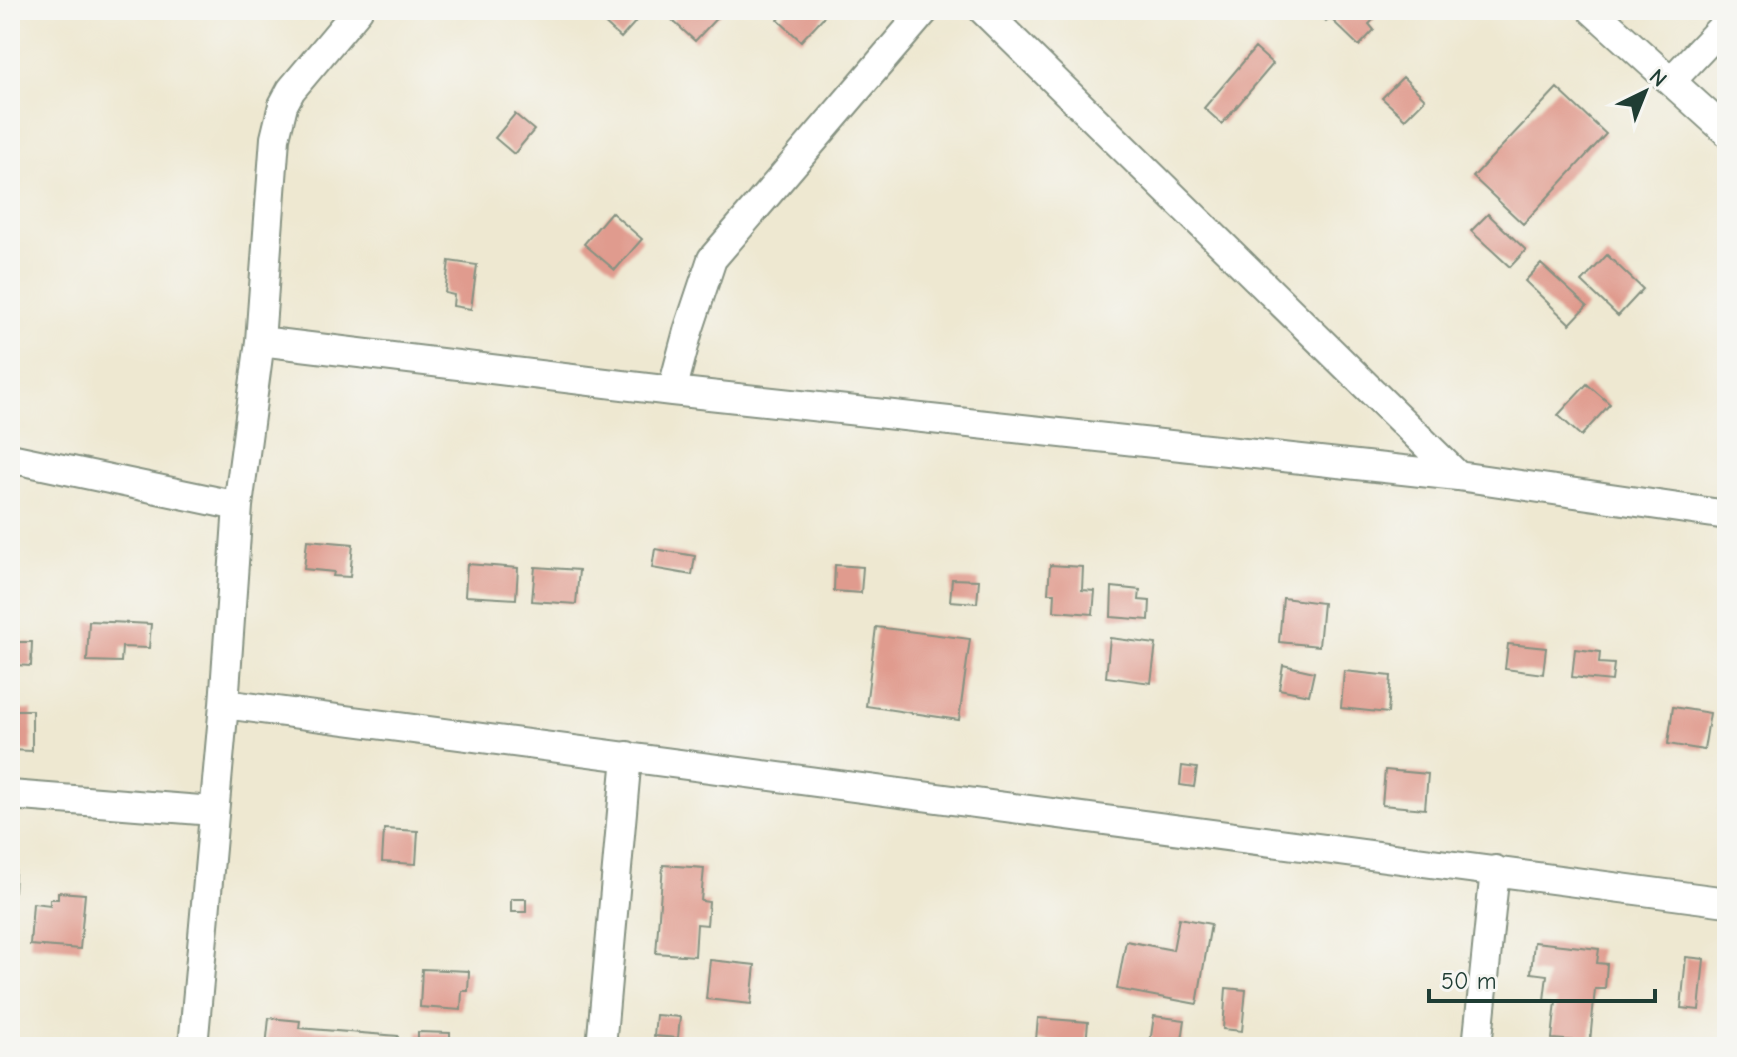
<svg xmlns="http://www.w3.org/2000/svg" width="1737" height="1057" font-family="'Comic Neue',sans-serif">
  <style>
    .building { fill: #e09b8e }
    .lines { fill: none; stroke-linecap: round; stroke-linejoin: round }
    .street-casing { stroke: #869282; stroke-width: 32 }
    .street { stroke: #fff; stroke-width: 28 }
  </style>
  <rect width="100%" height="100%" fill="#f6f6f2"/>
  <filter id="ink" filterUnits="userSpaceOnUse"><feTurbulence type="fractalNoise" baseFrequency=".0125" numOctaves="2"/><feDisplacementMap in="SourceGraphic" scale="16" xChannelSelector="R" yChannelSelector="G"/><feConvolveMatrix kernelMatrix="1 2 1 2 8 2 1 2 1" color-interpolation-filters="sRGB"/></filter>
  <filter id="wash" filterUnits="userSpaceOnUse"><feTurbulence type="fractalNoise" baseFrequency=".006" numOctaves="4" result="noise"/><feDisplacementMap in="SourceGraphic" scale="32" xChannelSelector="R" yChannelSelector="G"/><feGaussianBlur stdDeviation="1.8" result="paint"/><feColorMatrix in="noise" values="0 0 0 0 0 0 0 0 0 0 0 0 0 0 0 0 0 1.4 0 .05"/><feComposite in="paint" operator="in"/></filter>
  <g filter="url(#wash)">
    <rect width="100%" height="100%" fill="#eee8d1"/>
    <g id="blocks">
      <path class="building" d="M 590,10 L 646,10 L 621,38 Z
        M 669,10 L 724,10 L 695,41 L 672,20 L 676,16 Z
        M 788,10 L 830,10 L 801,41 L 778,20 Z
        M 1315,10 L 1383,10 L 1369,24 L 1374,30 L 1359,46 L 1330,18 L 1326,21 Z
        M 1255,48 L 1273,64 L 1222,124 L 1204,108 Z
        M 1403,77 L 1425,99 L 1405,119 L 1382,98 Z
        M 1557,88 L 1606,134 L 1523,224 L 1473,177 Z
        M 515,114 L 534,130 L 514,154 L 495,138 Z
        M 611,212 L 642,239 L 615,270 L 584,244 Z
        M 1488,214 L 1526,250 L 1510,267 L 1471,231 Z
        M 1607,255 L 1643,289 L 1618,316 L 1582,282 Z
        M 449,261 L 477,265 L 471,309 L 453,306 L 454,295 L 445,293 Z
        M 1541,264 L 1587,306 L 1570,324 L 1525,281 Z
        M 1587,384 L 1610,404 L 1581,436 L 1558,415 Z
        M 307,540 L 353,544 L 350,577 L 333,576 L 334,572 L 304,569 Z
        M 655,549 L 695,556 L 692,575 L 652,568 Z
        M 467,564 L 518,568 L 516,599 L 465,596 Z
        M 835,565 L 863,567 L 861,593 L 834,591 Z
        M 1050,565 L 1083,567 L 1082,590 L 1095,591 L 1093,614 L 1054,611 L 1055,593 L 1048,593 Z
        M 535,567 L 579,570 L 576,604 L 532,601 Z
        M 952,579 L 979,580 L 977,603 L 950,601 Z
        M 1112,587 L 1140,590 L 1139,600 L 1150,601 L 1149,620 L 1111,617 Z
        M 1283,598 L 1323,603 L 1319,646 L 1279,642 Z
        M 89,621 L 151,624 L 149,648 L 122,647 L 121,662 L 87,661 Z
        M 876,627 L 970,639 L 959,720 L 866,706 Z
        M 1110,638 L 1156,644 L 1151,683 L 1106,677 Z
        M 10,642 L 32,642 L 31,666 L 15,665 L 13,710 L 32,710 L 32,751 L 10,750 Z
        M 1508,644 L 1546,648 L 1543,674 L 1505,669 Z
        M 1575,649 L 1600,652 L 1599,663 L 1614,664 L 1612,681 L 1572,677 Z
        M 1283,665 L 1314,672 L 1309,695 L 1279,689 Z
        M 1344,671 L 1391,676 L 1388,713 L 1341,708 Z
        M 1673,707 L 1710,713 L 1704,750 L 1668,744 Z
        M 1182,766 L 1197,768 L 1194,787 L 1180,785 Z
        M 1385,770 L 1428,774 L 1425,809 L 1382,805 Z
        M 384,829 L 418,831 L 416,864 L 382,862 Z
        M 10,839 L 17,840 L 14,891 L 10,891 Z
        M 663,865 L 704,868 L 701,901 L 709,902 L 707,925 L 697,924 L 695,956 L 656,953 Z
        M 58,892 L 85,894 L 80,949 L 30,945 L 33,903 L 50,905 L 50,899 L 58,899 Z
        M 511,899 L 526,899 L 526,912 L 511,912 Z
        M 1179,918 L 1211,924 L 1197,1004 L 1117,989 L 1126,941 L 1173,950 Z
        M 1534,942 L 1599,949 L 1597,963 L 1607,964 L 1605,989 L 1595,989 L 1590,1042 L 1552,1039 L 1556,1001 L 1544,1000 L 1547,975 L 1531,973 Z
        M 1686,957 L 1704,959 L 1699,1010 L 1681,1008 Z
        M 710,960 L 755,965 L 751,1004 L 706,999 Z
        M 422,969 L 469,971 L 468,991 L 462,991 L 461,1010 L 420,1007 Z
        M 1226,988 L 1246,990 L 1242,1031 L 1223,1029 Z
        M 656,1015 L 680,1017 L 678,1038 L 654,1036 Z
        M 1154,1016 L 1185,1020 L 1181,1047 L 1150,1043 Z
        M 269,1018 L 300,1021 L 299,1028 L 398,1036 L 397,1047 L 266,1047 Z
        M 1038,1018 L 1088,1022 L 1086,1045 L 1036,1040 Z
        M 418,1032 L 450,1033 L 450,1042 L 455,1043 L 455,1047 L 418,1047 Z"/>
    </g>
  </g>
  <g filter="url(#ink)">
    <use href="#blocks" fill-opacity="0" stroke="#869282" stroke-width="2"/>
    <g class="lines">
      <defs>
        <path id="street" d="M 983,10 L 1458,476
          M 1592,10 L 1727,132
          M 1671,81 L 1727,22
          M 260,341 L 672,391 L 1458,476 L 1727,515
          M 672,391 L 688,331 L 712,259 L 925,10
          M 10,458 L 238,506
          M 224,704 L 1727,902
          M 10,795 L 213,811
          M 193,1047 L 224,704 L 238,506 L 260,341 L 275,138 L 283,105 L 291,90 L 358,10
          M 601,1047 L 627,756
          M 1477,1047 L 1495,870"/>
      </defs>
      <use href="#street" class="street-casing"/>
      <use href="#street" class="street"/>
    </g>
  </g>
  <rect width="1737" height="1057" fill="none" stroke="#f6f6f2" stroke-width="40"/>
  <g transform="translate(1645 92) rotate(43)" stroke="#f6f6f2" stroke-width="6" paint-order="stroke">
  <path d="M0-6L14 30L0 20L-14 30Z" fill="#1f3d34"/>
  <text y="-12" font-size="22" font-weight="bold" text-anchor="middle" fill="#1f3d34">N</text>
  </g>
  <path d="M1429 989v12h226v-12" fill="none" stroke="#1f3d34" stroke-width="4"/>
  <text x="1441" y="989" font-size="24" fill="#1f3d34" stroke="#f6f6f2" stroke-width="6" paint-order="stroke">50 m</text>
</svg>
